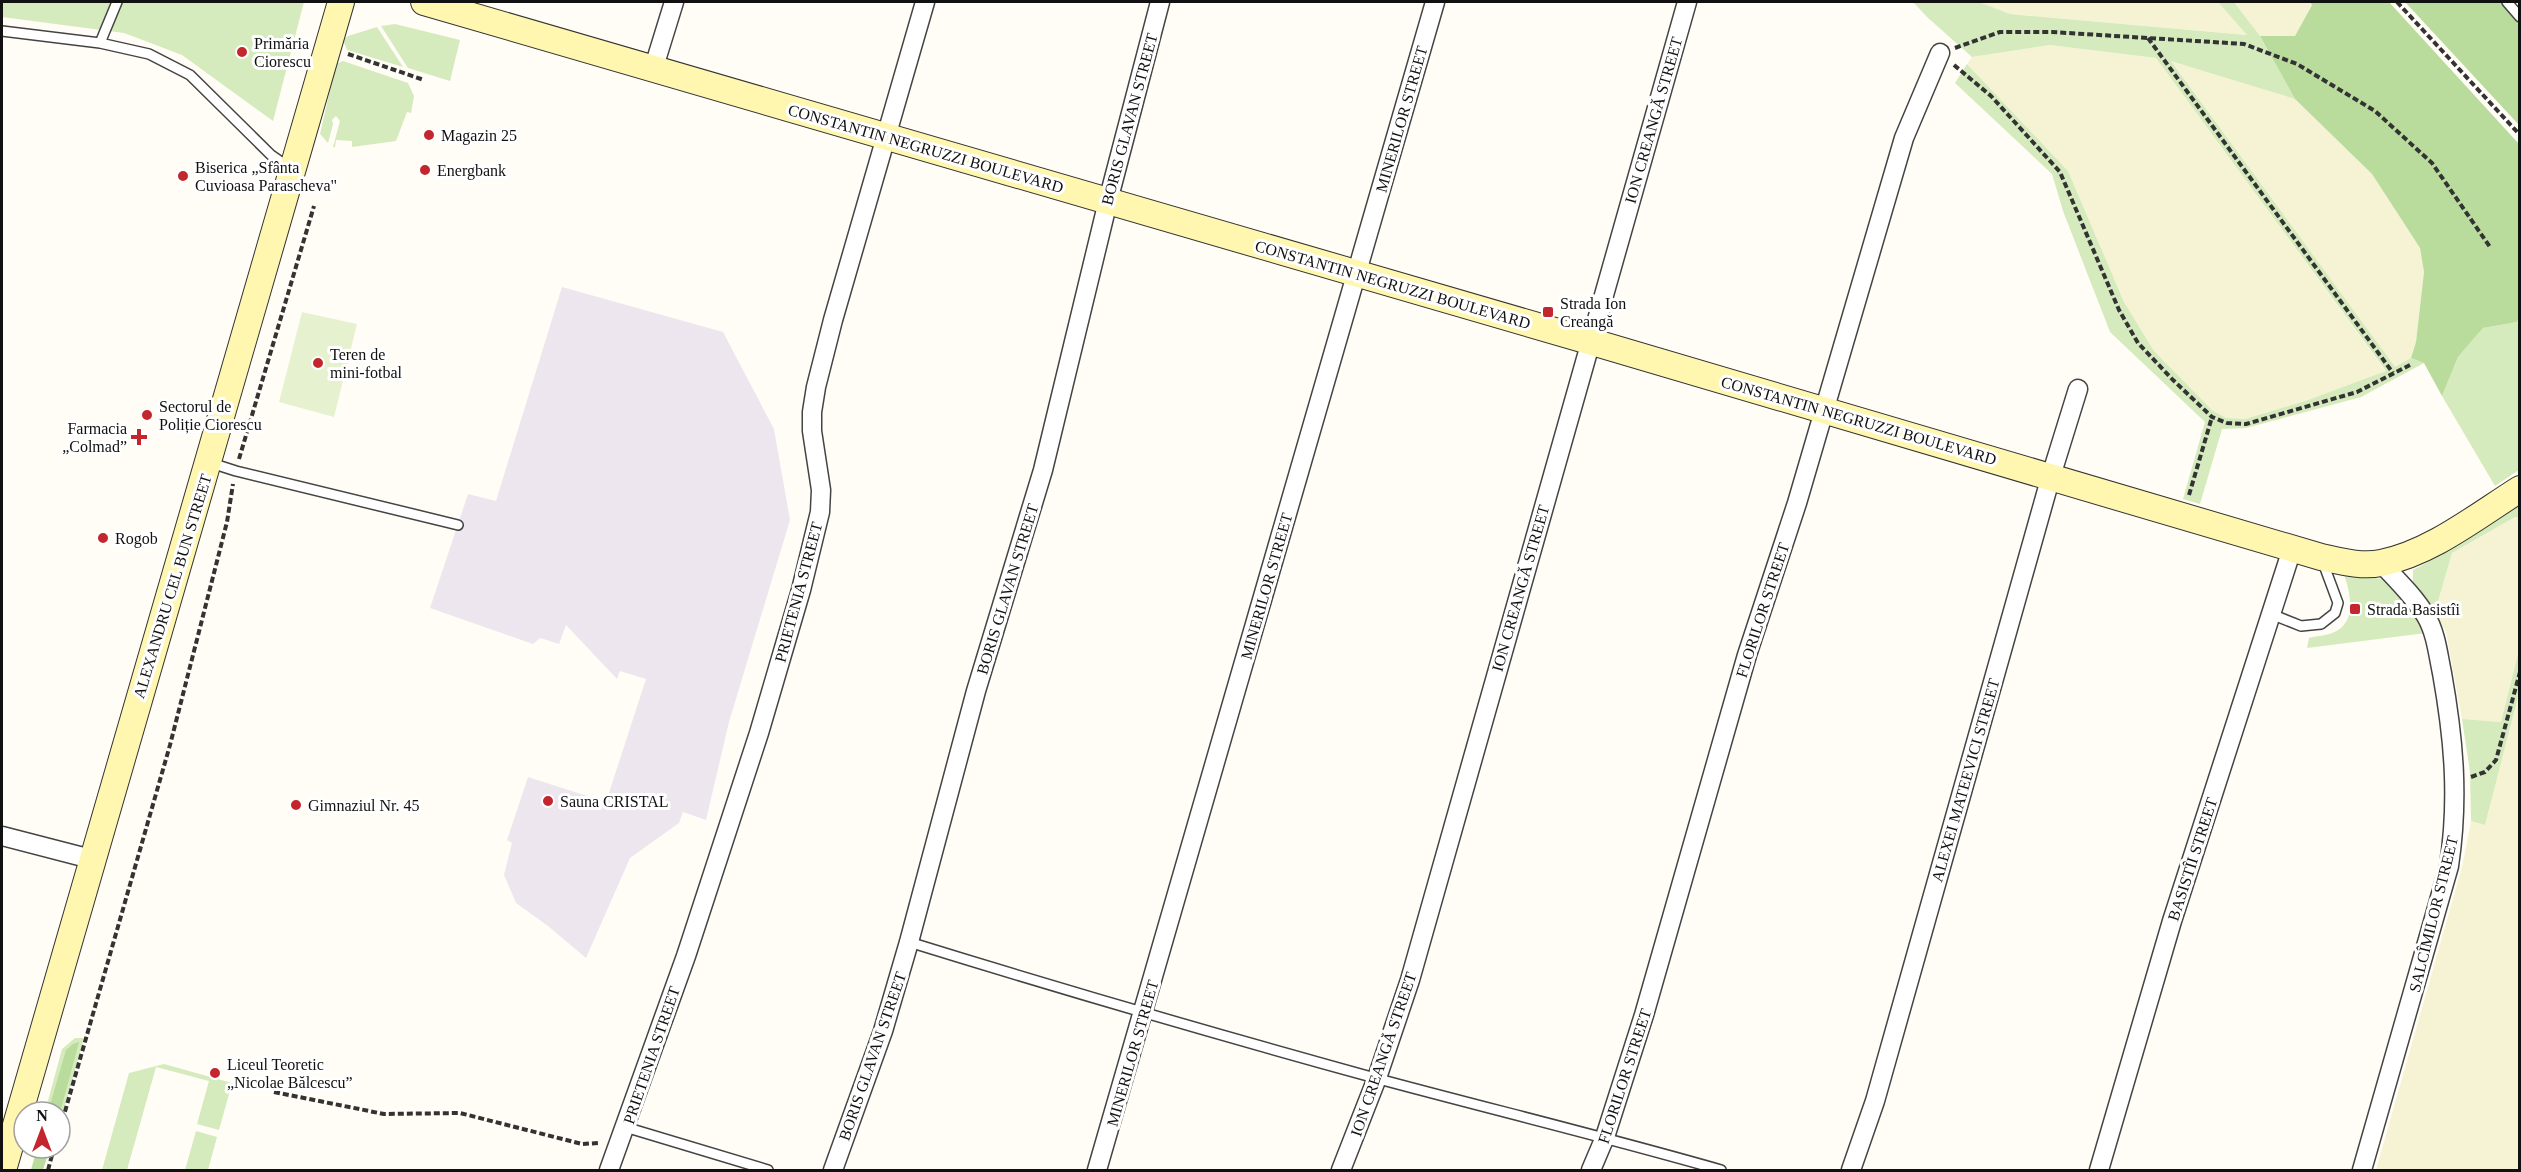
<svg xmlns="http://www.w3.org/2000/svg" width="2521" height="1172" font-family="Georgia,serif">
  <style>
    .industrial { fill: #eee6ef }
    .farmland { fill: #f6f3d4 }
    .green { fill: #d5ebbd }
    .forest { fill: #b9dc9c }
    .pitch { fill: #e6f2cf }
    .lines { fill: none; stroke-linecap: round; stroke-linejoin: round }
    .lane-casing { stroke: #444; stroke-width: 12 }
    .street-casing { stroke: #444; stroke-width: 21 }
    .secondary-casing { stroke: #333; stroke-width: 28 }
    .path { stroke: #333; stroke-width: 4; stroke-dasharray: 6 3; stroke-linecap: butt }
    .lane { stroke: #fff; stroke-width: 9 }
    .street { stroke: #fff; stroke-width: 18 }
    .secondary { stroke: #fff6b0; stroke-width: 26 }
    .poi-dot { fill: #c4262e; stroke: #fff; stroke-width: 2 }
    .labels { text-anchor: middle; stroke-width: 6; stroke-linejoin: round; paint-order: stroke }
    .poi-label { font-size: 16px; fill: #111; stroke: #fff; text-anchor: start }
    .street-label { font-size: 16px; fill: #111; stroke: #fff }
  </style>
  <rect width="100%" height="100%" fill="#fffdf5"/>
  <path class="industrial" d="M 562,287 L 723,332 L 774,429 L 790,520 L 729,722 L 706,820 L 683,812 L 679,823 L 630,858 L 586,958 L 548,926 L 516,903 L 504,875 L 512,843 L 507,840 L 528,777 L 606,802 L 646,679 L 620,671 L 617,679 L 566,625 L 559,644 L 540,638 L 533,644 L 430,608 L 468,494 L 496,501 Z"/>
  <path class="farmland" d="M 1979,2 L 2218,2 L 2248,35 L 2010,14 Z
    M 2234,2 L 2310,2 L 2312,4 L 2295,36 L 2260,36 Z
    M 2050,45 L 2156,58 L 2386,372 L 2308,400 L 2245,419 L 2226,418 L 2212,410 L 2154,351 L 2124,302 L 2068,171 L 1967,64 L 1972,57 Z
    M 2170,59 L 2295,99 L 2372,174 L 2420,248 L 2424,272 L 2416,342 L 2411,358 L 2395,368 Z
    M 2515,517 L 2519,518 L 2519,650 L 2501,722 L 2462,719 L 2446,632 L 2435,612 L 2452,553 Z
    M 2519,693 L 2519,1170 L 2376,1170 L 2462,867 L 2471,821 L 2485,825 Z"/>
  <path class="green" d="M 2,2 L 304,2 L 273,121 L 182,55 L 124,33 L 2,17 Z
    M 1913,2 L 1979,2 L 2010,14 L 2247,35 L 2218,2 L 2234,2 L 2260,36 L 2295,99 L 2171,61 L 2395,367 L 2411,358 L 2424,363 L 2361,397 L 2246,428 L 2222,429 L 2200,504 L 2183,499 L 2205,422 L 2110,332 L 2063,211 L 2052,174 L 1955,83 L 1967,64 L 2068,171 L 2124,302 L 2154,351 L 2212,410 L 2226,418 L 2245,419 L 2308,400 L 2386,371 L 2156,58 L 2050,45 L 1972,57 L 1927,17 Z
    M 395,24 L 460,40 L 450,81 L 408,68 L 381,26 Z
    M 377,27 L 403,67 L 347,50 L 343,40 L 348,36 Z
    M 343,61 L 408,83 L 414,96 L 411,113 L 407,112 L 396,141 L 352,147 L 352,141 L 336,140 L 335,147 L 333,147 L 340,121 L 336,116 L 332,120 L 333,124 L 328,143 L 320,134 L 336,64 Z
    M 2519,317 L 2519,470 L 2495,486 L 2442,396 L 2458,357 L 2483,328 L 2517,322 Z
    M 2519,501 L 2519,518 L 2515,517 L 2452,553 L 2435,612 L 2413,585 L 2413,570 L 2443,554 Z
    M 2344,575 L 2384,579 L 2405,599 L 2426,633 L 2307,648 L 2309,638 C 2316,636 2325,636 2332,633 C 2357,624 2351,594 2344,575 Z
    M 2519,650 L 2519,693 L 2485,825 L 2471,821 L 2470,772 L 2462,719 L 2501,722 Z
    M 75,1038 L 84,1038 L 60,1123 L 60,1112 L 45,1112 L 62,1049 Z
    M 164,1064 L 232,1083 L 219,1130 L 197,1124 L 209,1081 L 156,1067 L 127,1170 L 102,1170 L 129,1073 Z
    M 196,1131 L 217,1137 L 208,1170 L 185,1170 Z"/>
  <path class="forest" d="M 2310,2 L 2389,2 L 2519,144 L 2519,317 L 2517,322 L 2483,328 L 2458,357 L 2442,396 L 2424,363 L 2411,358 L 2416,342 L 2424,272 L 2420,248 L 2372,174 L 2295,99 L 2260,36 L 2295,36 L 2312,5 Z
    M 2405,2 L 2501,2 L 2519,25 L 2519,125 Z
    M 79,1042 L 60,1113 L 48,1112 L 66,1050 L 73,1044 Z
    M 37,1148 L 50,1148 L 43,1170 L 31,1170 Z"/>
  <path class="pitch" d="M 302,312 L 357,324 L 334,417 L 279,402 Z"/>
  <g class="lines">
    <defs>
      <path id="lane" d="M 2507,2 L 2520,17
        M 2,31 L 100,43 L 149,54 L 190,75 L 271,155 L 291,169
        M 100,43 L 117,2
        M 211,463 L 236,471 L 458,525
        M 2271,614 L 2301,626 L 2321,624 L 2335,613 L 2338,603 L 2322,560
        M 909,942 C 1064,990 1219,1035 1375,1078 C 1490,1109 1606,1137 1721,1170
        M 625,1127 L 768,1170"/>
      <path id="street" d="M 653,70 L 674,2
        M 2,836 L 91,859
        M 609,1170 L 686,956 L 759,733 L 801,590 L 820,512 L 821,490 L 812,431 L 812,412 L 816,387 L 833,320 L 925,2
        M 833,1170 L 883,1031 L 909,942 L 976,691 L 1043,470 L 1108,201 L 1160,2
        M 1097,1170 L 1435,2
        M 1341,1170 L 1377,1078 L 1410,980 L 1687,2
        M 1591,1170 L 1605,1137 L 1644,1015 L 1747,655 L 1797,503 L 1904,138 L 1940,53
        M 1851,1170 L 1875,1101 L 2051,476 L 2078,389
        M 2099,1170 L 2172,921 L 2292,549
        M 2362,1170 L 2449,866 C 2459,799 2454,740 2442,673 C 2438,654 2436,633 2426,616 C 2414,596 2397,580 2381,563"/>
      <path id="secondary" d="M 424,2 L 1589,341 L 2321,557 C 2340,561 2361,567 2381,563 C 2431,553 2477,516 2520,489
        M 3,1170 L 341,2"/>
    </defs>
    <use href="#lane" class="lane-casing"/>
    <use href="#street" class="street-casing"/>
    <use href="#secondary" class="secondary-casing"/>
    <path class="path" d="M 2397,2 L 2520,135
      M 2148,38 L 2393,373
      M 1955,48 L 2000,32 L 2052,32 L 2244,44 L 2297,64 L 2375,111 L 2432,163 L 2490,247
      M 348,54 L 424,80
      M 1954,65 L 1991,96 L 2060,172 L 2119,310 L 2138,343 L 2173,380 L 2212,417 L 2227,423 L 2246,424 L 2357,392 L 2410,365
      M 239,459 L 314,206
      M 2189,495 L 2212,417
      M 2471,777 L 2485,772 L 2496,760 L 2520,672
      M 274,1092 L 384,1114 L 460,1113 L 582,1144 L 600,1143
      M 60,1129 L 170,745 L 227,522 L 233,484
      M 48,1170 L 54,1148"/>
    <use href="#lane" class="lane"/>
    <use href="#street" class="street"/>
    <use href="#secondary" class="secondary"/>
  </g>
  <g class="poi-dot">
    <circle cx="242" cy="52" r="6"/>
    <circle cx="429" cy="135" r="6"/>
    <circle cx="425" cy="170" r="6"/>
    <circle cx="183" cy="176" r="6"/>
    <rect x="1542" y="306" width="12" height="12" rx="3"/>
    <circle cx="318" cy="363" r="6"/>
    <circle cx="147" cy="415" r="6"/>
    <path d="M136 428h6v6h6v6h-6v6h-6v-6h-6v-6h6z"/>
    <circle cx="103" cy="538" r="6"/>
    <rect x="2349" y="603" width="12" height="12" rx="3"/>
    <circle cx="548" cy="801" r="6"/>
    <circle cx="296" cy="805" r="6"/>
    <circle cx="215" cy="1073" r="6"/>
  </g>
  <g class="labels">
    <g class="poi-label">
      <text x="254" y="49">Primăria<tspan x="254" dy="18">Ciorescu</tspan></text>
      <text x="441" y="141">Magazin 25</text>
      <text x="195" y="173">Biserica „Sfânta<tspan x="195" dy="18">Cuvioasa Parascheva"</tspan></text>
      <text x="437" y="176">Energbank</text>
      <text x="1560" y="309">Strada Ion<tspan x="1560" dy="18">Creangă</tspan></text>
      <text x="330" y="360">Teren de<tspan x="330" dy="18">mini-fotbal</tspan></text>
      <text x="159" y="412">Sectorul de<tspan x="159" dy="18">Poliție Ciorescu</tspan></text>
      <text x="127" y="434" text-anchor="end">Farmacia<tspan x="127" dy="18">„Colmad”</tspan></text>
      <text x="115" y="544">Rogob</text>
      <text x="2367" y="615">Strada Basistîi</text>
      <text x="560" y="807">Sauna CRISTAL</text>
      <text x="308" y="811">Gimnaziul Nr. 45</text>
      <text x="227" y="1070">Liceul Teoretic<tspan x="227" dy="18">„Nicolae Bălcescu”</tspan></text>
    </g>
    <g class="street-label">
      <text transform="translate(1129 119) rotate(-75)" y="6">BORIS GLAVAN STREET</text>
      <text transform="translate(1401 119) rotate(-74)" y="6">MINERILOR STREET</text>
      <text transform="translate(1653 120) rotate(-74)" y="6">ION CREANGĂ STREET</text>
      <text transform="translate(926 148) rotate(16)" y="6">CONSTANTIN NEGRUZZI BOULEVARD</text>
      <text transform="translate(1393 284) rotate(16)" y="6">CONSTANTIN NEGRUZZI BOULEVARD</text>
      <text transform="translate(1859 420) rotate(16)" y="6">CONSTANTIN NEGRUZZI BOULEVARD</text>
      <text transform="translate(172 586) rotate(-73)" y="6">ALEXANDRU CEL BUN STREET</text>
      <text transform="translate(1266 586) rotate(-74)" y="6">MINERILOR STREET</text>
      <text transform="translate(1520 588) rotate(-74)" y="6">ION CREANGĂ STREET</text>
      <text transform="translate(1007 589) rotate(-73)" y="6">BORIS GLAVAN STREET</text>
      <text transform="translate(798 592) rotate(-75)" y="6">PRIETENIA STREET</text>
      <text transform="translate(1762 610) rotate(-72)" y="6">FLORILOR STREET</text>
      <text transform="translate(1965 780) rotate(-74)" y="6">ALEXEI MATEEVICI STREET</text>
      <text transform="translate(2192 859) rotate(-72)" y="6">BASISTÎI STREET</text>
      <text transform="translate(2433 914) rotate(-76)" y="6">SALCÎMILOR STREET</text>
      <text transform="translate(1132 1053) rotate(-74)" y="6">MINERILOR STREET</text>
      <text transform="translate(1383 1054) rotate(-71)" y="6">ION CREANGĂ STREET</text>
      <text transform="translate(651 1055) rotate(-71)" y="6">PRIETENIA STREET</text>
      <text transform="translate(872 1056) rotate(-71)" y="6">BORIS GLAVAN STREET</text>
      <text transform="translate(1624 1076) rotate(-72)" y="6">FLORILOR STREET</text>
    </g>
  </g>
  <rect width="2521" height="1172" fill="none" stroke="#111111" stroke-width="6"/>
  <g transform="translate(42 1130)"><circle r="28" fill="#ffffff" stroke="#a0a0a0" stroke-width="1.5"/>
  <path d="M0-4.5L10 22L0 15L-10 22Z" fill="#c4262e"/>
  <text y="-9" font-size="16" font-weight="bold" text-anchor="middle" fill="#111111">N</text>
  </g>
</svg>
